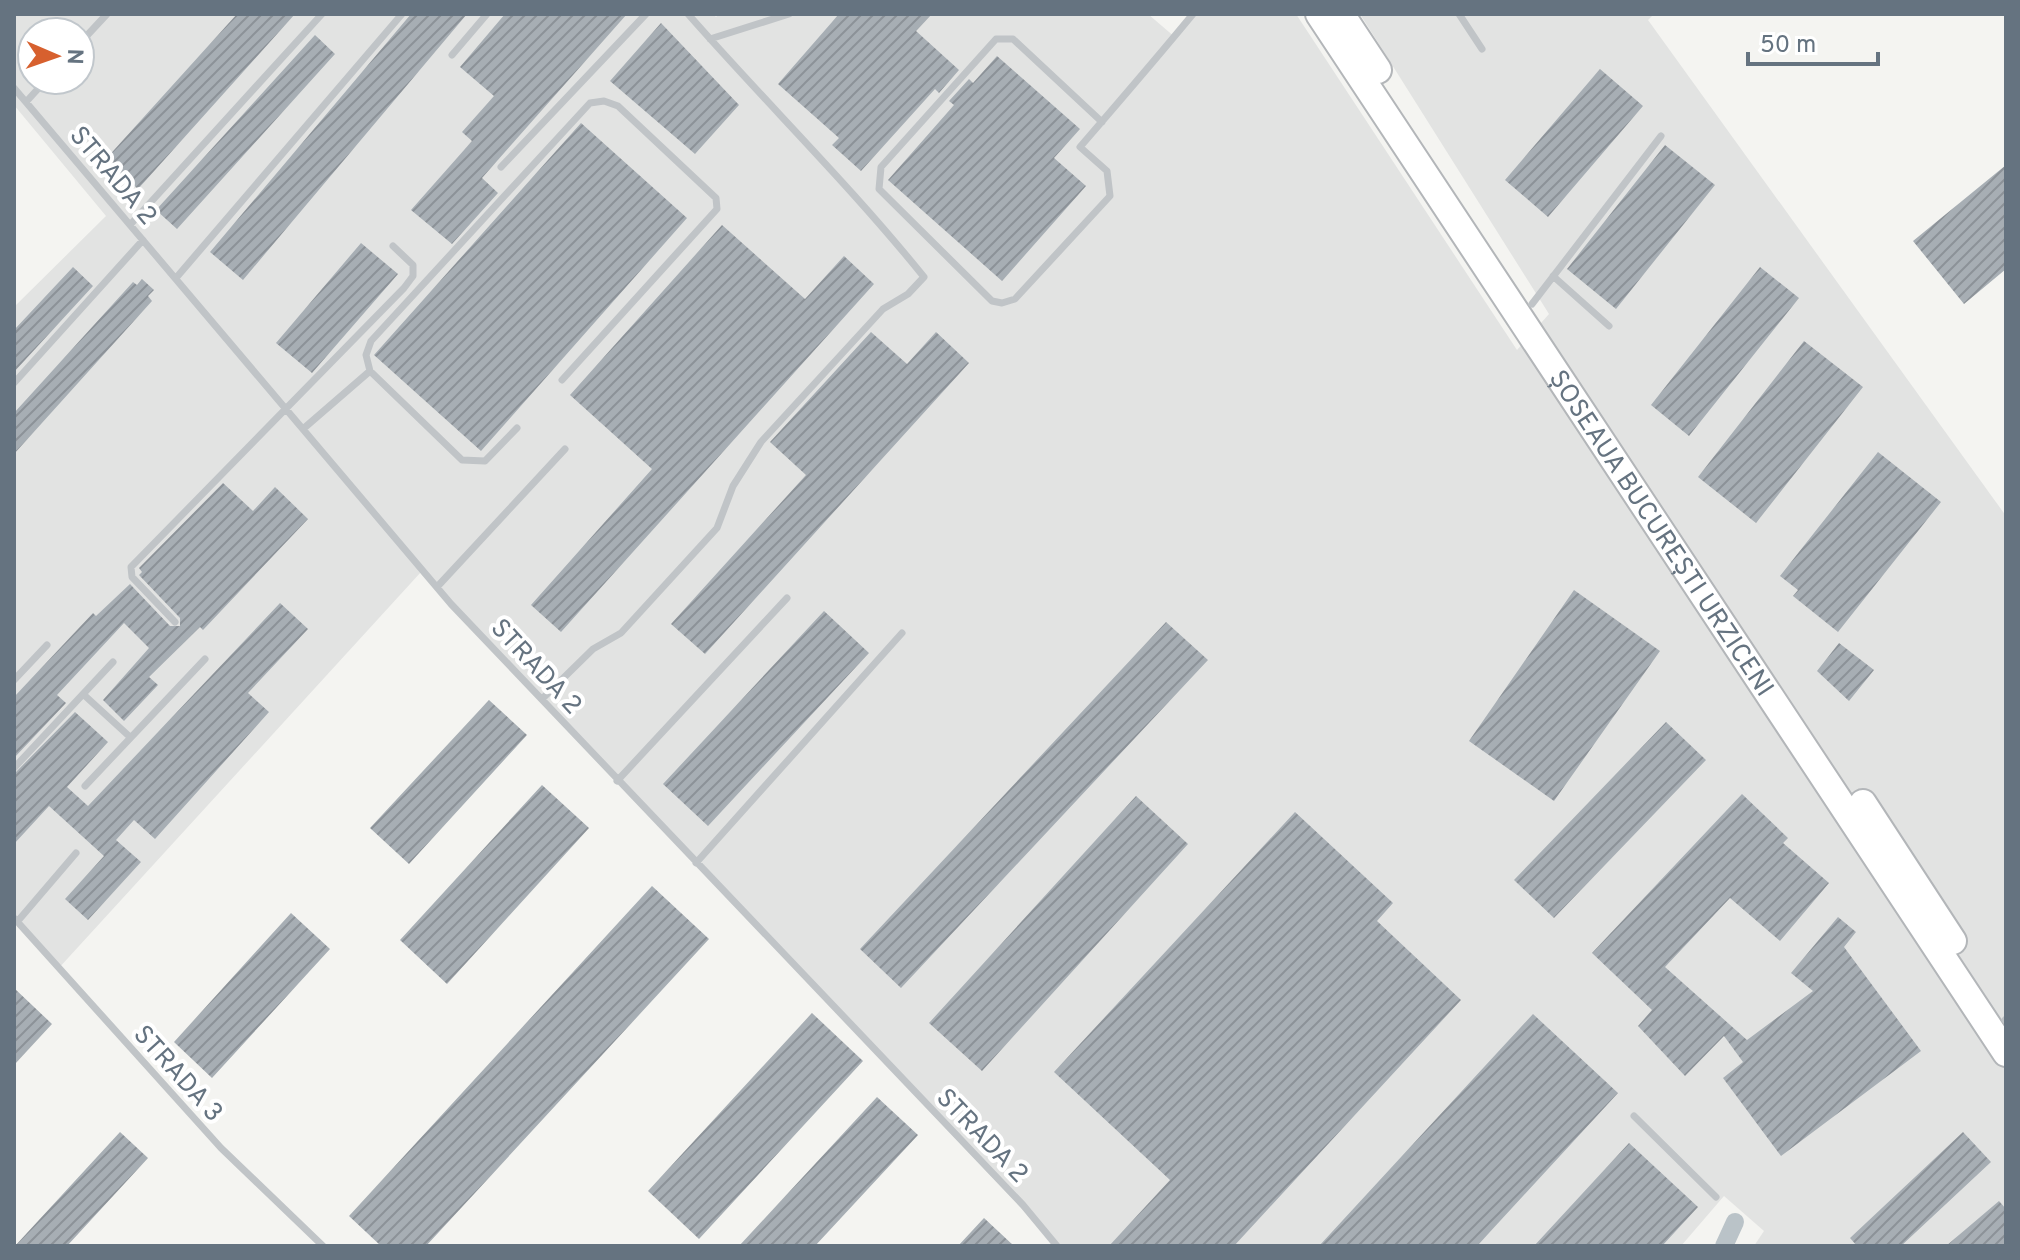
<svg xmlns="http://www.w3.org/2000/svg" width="2020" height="1260" font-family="Overpass,sans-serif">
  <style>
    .built { fill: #e2e3e2; fill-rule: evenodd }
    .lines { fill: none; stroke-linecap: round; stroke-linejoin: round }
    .canal { stroke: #bac3c8; stroke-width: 18 }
    .building { fill: url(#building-hatch) }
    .highway-casing { stroke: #b3b6b9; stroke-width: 30 }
    .lane { stroke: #c0c4c7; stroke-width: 7 }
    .highway { stroke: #fff; stroke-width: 26 }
    .labels { text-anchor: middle; stroke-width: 8; stroke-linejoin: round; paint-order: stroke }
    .street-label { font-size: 26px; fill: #657380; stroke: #fff }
  </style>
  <defs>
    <pattern id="building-hatch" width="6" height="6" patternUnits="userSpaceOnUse" patternTransform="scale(2)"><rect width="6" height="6" fill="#a7aeb4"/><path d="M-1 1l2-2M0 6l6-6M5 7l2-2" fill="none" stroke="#8c9298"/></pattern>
  </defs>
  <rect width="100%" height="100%" fill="#f4f4f1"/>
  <path class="built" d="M 14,14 L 713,14 L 716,17 L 719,14 L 1148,14 L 1176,38 L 1197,14 L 1296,14 L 1517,350 L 1549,314 L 1360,14 L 1654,14 L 1648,20 L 2006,516 L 2006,1246 L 1754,1246 L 1764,1231 L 1724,1196 L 1681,1246 L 1057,1246 L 421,572 L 58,969 L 14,918 L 14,307 L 106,216 L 14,105 ZM 32,32 L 80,32 L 80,80 L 32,80 Z"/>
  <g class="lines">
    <path class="canal" d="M 1724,1246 L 1735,1222"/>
  </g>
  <path class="building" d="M 237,14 L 295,14 L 138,189 L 105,160 Z
    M 411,14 L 467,14 L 243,280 L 210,252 Z
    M 505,14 L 627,14 L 482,178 L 498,193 L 452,244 L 411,210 L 472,141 L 462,132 L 494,96 L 460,67 Z
    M 839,14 L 932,14 L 916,31 L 959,70 L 939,93 L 935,89 L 861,171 L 832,145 L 839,138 L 778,84 Z
    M 661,23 L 739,105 L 695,154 L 610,81 Z
    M 315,35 L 335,54 L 177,229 L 156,210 Z
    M 997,56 L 1080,129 L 1054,158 L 1086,186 L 1002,281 L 888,180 L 954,105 L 949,101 L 969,79 L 973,83 Z
    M 1600,69 L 1643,106 L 1548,217 L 1505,180 Z
    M 581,123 L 687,218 L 481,451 L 374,355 Z
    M 1665,145 L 1715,185 L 1616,309 L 1567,269 Z
    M 2006,165 L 2006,269 L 1964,304 L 1913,241 Z
    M 722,225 L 805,299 L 844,256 L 874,284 L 561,632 L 531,605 L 652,469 L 570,395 Z
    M 361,243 L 398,274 L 312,373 L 276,343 Z
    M 73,267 L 93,286 L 14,372 L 14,330 Z
    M 1760,267 L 1799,298 L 1689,436 L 1651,405 Z
    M 142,279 L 154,290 L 148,296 L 152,301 L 14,454 L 14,413 L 133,282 L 137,285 Z
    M 871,332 L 907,364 L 936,332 L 969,363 L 705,654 L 671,624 L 806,475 L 770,442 Z
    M 1804,341 L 1863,387 L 1756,523 L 1698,477 Z
    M 1878,452 L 1941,502 L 1838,632 L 1793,596 L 1798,590 L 1780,576 Z
    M 223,483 L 253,511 L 275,487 L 308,519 L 203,630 L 200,627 L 149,677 L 158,685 L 124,721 L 103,700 L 149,648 L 124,623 L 57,695 L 66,703 L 14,758 L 14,697 L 93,613 L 96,616 L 130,584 L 170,626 L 180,626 L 180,618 L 139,575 L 142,572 L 139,568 Z
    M 1574,590 L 1660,651 L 1554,801 L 1469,741 Z
    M 280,603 L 308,629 L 248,693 L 269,712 L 155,839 L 134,820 L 116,840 L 141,862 L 88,920 L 65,899 L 104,856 L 49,806 L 14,844 L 14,774 L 75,712 L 108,742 L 67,787 L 88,806 Z
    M 824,611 L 869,653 L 708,826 L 663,784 Z
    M 1166,622 L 1208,660 L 901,988 L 860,949 Z
    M 1839,643 L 1874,670 L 1849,701 L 1817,671 Z
    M 489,700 L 527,735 L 409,864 L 370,828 Z
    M 1666,722 L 1706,760 L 1554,918 L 1514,880 Z
    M 542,785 L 589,828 L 447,984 L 400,940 Z
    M 1742,794 L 1788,838 L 1783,843 L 1829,883 L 1780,941 L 1730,898 L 1665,967 L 1747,1040 L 1813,991 L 1791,973 L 1838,917 L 1856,932 L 1844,947 L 1921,1051 L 1781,1156 L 1723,1078 L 1743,1062 L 1724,1036 L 1685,1076 L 1638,1026 L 1652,1010 L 1592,953 Z
    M 1136,796 L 1188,844 L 982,1071 L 929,1023 Z
    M 1295,812 L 1393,903 L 1377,921 L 1461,1000 L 1234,1246 L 1109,1246 L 1170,1180 L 1054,1072 Z
    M 652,886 L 709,939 L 426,1246 L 381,1246 L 349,1216 Z
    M 291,913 L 330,949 L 212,1078 L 174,1042 Z
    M 14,988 L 52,1024 L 14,1065 Z
    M 812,1013 L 863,1061 L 699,1239 L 648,1191 Z
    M 1533,1014 L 1618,1093 L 1477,1246 L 1319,1246 Z
    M 877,1097 L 918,1135 L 815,1246 L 739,1246 Z
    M 120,1132 L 148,1158 L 67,1246 L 15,1246 Z
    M 1963,1132 L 1991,1162 L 1901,1246 L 1857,1246 L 1850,1238 Z
    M 1629,1143 L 1698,1207 L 1662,1246 L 1534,1246 Z
    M 1999,1201 L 2006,1209 L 2006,1246 L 1946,1246 Z
    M 984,1218 L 1014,1246 L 958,1246 Z"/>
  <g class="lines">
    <defs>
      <g id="highway">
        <path id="s1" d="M 1319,14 L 2006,1053"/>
        <path d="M 1341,14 L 1378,70"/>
        <path d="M 1863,803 L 1953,941"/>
      </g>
    </defs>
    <use href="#highway" class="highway-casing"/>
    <path class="lane" d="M 1459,14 L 1482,49
      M 710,39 L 789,14
      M 80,43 L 107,14
      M 452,55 L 487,14
      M 14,88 L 451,604 L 1023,1205 L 1057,1246
      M 26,102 L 46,80
      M 1102,122 L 1013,39 L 996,39 L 881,167 L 879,189 L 992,301 L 1002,303 L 1015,299 L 1110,196 L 1107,171 L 1080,147 C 1118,103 1156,59 1193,14
      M 501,167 L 646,14
      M 130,225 L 322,14
      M 1553,276 L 1609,326
      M 176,278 L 402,14
      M 1532,304 L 1661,136
      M 370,371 L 366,355 L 371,341 L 590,103 L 604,101 L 618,106 L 716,198 L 717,209 L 562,380
      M 14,383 L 143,240
      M 303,429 L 370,371 L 462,460 L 485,461 L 517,428
      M 437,587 L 565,449
      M 175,622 L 132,577 L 131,567 L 404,288 L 413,276 L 413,265 L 393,246
      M 14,680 L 47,645
      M 83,694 L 130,737
      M 542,699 L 593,649 L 621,633 L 717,528 L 733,486 L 761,442 L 883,309 L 908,294 L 924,277 C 850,185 766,103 688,14
      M 14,768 L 113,662
      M 617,781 L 787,598
      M 85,786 L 205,659
      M 696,863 L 902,633
      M 14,918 L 221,1148 L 323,1246
      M 17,922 L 76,853
      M 2005,1020 L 2006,1019
      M 1634,1116 L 1716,1197"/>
    <use href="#highway" class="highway"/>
  </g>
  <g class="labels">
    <g class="street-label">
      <text transform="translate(114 175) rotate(50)" y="9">STRADA 2</text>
      <text dy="9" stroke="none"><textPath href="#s1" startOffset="622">ȘOSEAUA BUCUREȘTI URZICENI</textPath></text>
      <text transform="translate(537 666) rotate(47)" y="9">STRADA 2</text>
      <text transform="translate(179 1073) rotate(48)" y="9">STRADA 3</text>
      <text transform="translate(983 1135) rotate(46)" y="9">STRADA 2</text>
    </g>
  </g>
  <rect width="2020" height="1260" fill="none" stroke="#657380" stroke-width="32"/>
  <g transform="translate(56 56) rotate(92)"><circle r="38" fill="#ffffff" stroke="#c1c7cc" stroke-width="2"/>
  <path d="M0-6L14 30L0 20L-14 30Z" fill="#d7602e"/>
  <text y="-12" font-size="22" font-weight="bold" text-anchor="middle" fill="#657380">N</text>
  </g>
  <path d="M1748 52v12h130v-12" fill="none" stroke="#657380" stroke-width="4"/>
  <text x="1760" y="52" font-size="24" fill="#657380" stroke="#ffffff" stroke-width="6" paint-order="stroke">50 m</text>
</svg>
